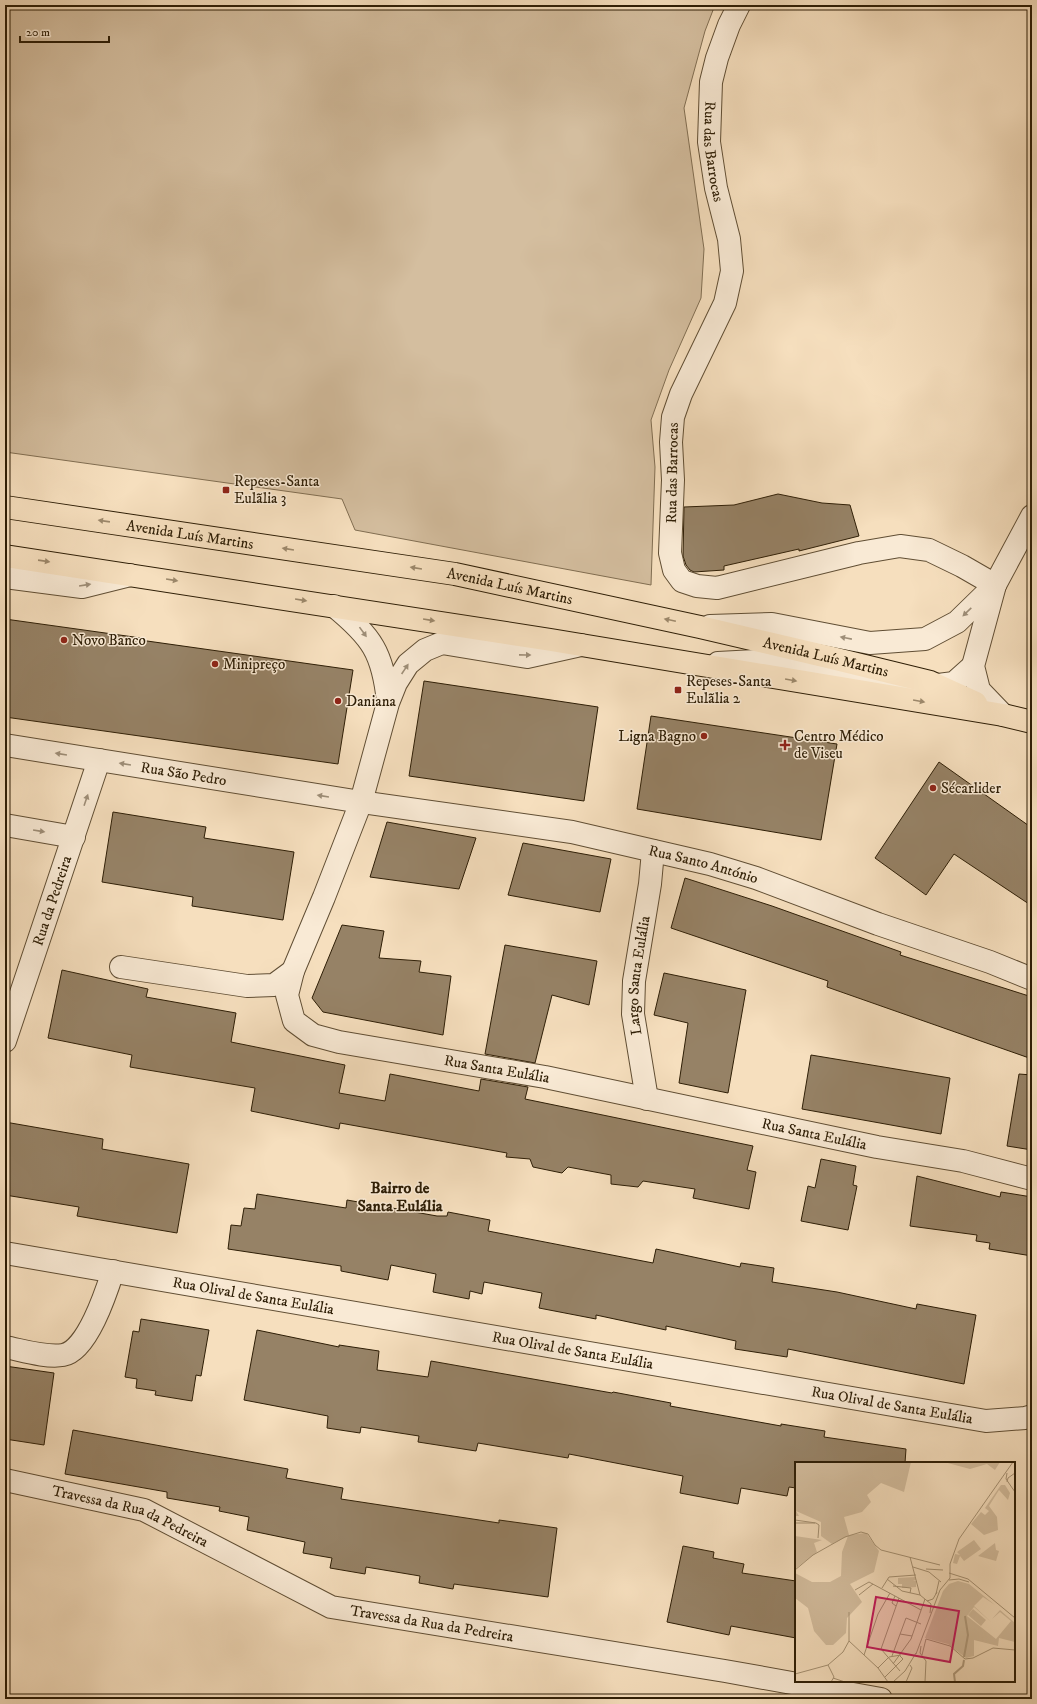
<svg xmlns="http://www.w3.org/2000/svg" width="1037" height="1704" font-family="'IM FELL DW Pica',serif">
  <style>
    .green { fill: #d4be9f; stroke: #816e52 }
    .building { fill: #968266; stroke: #2e1e06 }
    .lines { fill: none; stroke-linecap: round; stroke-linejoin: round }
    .minor-casing { stroke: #604e34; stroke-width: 24 }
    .major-casing { stroke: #2e1e06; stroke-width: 24 }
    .minor { stroke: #f9ead5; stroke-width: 22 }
    .major { stroke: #f6dfbe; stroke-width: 22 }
    .oneway { fill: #9c886b }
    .oneway2 { fill: #9e8e78 }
    .poi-dot { fill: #8f2418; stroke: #f9ead5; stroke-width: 1.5 }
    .labels { text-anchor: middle; stroke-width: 3; stroke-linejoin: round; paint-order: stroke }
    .street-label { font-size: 15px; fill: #2e1e06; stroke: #f9ead5 }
    .poi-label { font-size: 15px; fill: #2e1e06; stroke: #f9ead5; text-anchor: start }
    .neighbourhood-label { font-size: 16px; font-weight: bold; fill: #2e1e06; stroke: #f9ead5 }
    .inset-river { fill: none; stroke: #b29d7f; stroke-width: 2 }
    .inset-road { fill: none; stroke: #a69274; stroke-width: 1 }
    .view { fill: #c2185b; fill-opacity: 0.15; stroke: #c2185b; stroke-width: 2 }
    .inset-edge { fill: none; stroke: #2e1e06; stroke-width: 2 }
  </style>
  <rect width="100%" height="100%" fill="#f6dfbe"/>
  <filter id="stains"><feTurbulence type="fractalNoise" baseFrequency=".005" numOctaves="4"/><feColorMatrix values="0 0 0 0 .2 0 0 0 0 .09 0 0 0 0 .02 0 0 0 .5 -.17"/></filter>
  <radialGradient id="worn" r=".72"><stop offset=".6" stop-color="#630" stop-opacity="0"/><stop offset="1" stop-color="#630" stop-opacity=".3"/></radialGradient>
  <path class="green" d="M 5,5 L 715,5 L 705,31 L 684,108 L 704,249 L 701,298 L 669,370 L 651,420 L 655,467 L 651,585 L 355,530 L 342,499 L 5,452 Z"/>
  <path class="building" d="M 778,494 L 822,503 L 850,505 L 859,536 L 799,551 L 799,549 L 724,566 L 724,570 L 694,572 L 690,570 L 686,565 L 683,556 L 684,507 L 734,505 Z
    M 5,619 L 141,638 L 140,640 L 353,670 L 338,764 L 5,717 Z
    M 424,681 L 598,707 L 584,801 L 409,776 Z
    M 651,716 L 837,744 L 821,840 L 637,809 Z
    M 939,762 L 1032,828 L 1032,906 L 954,854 L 926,895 L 875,858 Z
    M 113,812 L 206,827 L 204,838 L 294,852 L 283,920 L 192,906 L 193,897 L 102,882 Z
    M 387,822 L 476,838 L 459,889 L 370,877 Z
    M 523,843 L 611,859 L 600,912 L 508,895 Z
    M 685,878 L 772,906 L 901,952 L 900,955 L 1032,997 L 1032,1059 L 827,987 L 828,981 L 671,928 Z
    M 342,925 L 384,931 L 379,958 L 421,961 L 419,972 L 451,976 L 443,1035 L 323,1012 L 312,998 Z
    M 505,945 L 597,961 L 589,1005 L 552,995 L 535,1063 L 485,1054 Z
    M 62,970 L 148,989 L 146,997 L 236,1013 L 231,1042 L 345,1065 L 339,1093 L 385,1101 L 390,1074 L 479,1091 L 481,1079 L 528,1087 L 525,1099 L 753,1146 L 747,1170 L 756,1172 L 749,1209 L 693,1198 L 695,1189 L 643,1181 L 638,1187 L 611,1184 L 611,1175 L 568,1167 L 562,1173 L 533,1167 L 530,1159 L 506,1157 L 507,1153 L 340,1123 L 339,1129 L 251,1111 L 255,1088 L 130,1067 L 132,1055 L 48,1038 Z
    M 664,973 L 746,990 L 728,1093 L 679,1083 L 688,1023 L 654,1015 Z
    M 811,1055 L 950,1078 L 941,1134 L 802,1109 Z
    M 1019,1074 L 1032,1075 L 1032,1150 L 1007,1146 Z
    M 5,1122 L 103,1139 L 102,1149 L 189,1164 L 177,1233 L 77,1216 L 79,1207 L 5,1195 Z
    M 821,1159 L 856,1166 L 853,1185 L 857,1186 L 848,1230 L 801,1221 L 808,1186 L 815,1188 Z
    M 917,1176 L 1000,1197 L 1001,1192 L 1032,1197 L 1032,1256 L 989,1249 L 990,1243 L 976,1241 L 977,1235 L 910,1226 Z
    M 257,1194 L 346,1208 L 347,1200 L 437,1216 L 447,1216 L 448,1212 L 490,1220 L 488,1231 L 653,1263 L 656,1249 L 740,1267 L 741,1263 L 774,1268 L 772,1282 L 837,1292 L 916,1309 L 917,1304 L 976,1315 L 964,1384 L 788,1349 L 787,1357 L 735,1349 L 736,1341 L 666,1326 L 666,1330 L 596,1315 L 596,1319 L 539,1308 L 542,1293 L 484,1282 L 482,1294 L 470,1291 L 469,1299 L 433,1292 L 436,1274 L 391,1265 L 388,1280 L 341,1271 L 341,1266 L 228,1249 L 231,1225 L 241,1226 L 244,1208 L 255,1209 Z
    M 141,1319 L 209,1330 L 201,1376 L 196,1375 L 192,1401 L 155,1395 L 156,1391 L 136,1388 L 137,1379 L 125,1377 L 133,1331 L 139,1332 Z
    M 257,1330 L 339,1347 L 339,1345 L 379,1351 L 377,1370 L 428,1377 L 431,1361 L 612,1393 L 613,1392 L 671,1403 L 670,1406 L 781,1426 L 781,1424 L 825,1431 L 824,1437 L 906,1449 L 905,1463 L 796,1463 L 796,1488 L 789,1487 L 787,1496 L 741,1488 L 738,1504 L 680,1493 L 683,1476 L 569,1454 L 568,1458 L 478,1443 L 476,1451 L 418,1442 L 419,1436 L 361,1427 L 360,1433 L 327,1428 L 328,1416 L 244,1400 Z
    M 5,1366 L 54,1373 L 44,1445 L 5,1439 Z
    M 73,1430 L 288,1469 L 286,1478 L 343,1488 L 341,1499 L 499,1523 L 499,1520 L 557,1528 L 548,1597 L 454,1584 L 453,1589 L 419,1583 L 420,1576 L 366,1567 L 365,1574 L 330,1568 L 332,1558 L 303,1553 L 305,1542 L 247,1530 L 249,1517 L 219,1511 L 220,1507 L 167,1498 L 167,1492 L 65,1474 Z
    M 683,1546 L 714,1552 L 713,1558 L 744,1564 L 742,1573 L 796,1581 L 796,1638 L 731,1626 L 729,1635 L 667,1622 Z"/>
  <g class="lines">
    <defs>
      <g id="minor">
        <path id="s1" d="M 739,5 L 729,25 L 717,58 L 711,82 L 709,142 L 716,188 L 729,239 L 732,271 L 725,303 L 681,394 L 673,417 L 671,442 L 673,480 L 670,553 L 674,570 L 682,581 L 697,586 L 717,588 L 859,553 L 900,546 L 929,550 L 962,566 L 995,585"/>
        <path d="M 5,577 L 82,587 L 130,575"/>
        <path d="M 334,606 C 372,637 383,653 388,702"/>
        <path d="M 710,626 L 772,624 L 870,643 L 925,639 L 957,622 L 995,585"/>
        <path id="s2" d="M 581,645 L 527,657 L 442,643 L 425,650 L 408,664 L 396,683 L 388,703 L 361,802 L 324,897 L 293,971 L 287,995 L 294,1021 L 313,1035 L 339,1042 L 545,1077 L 877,1147 L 963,1161 L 1032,1179"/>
        <path d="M 718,663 L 776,660 L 866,679 L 922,687 L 954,683 L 973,666"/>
        <path d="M 1003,715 L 979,690 L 973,666 L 995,585 L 1032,516"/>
        <path id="s3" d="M 5,745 L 361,802 L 572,832 L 710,864 L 756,878 L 878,924 L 990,962 L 1032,979"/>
        <path d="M 5,825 L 74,837"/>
        <path d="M 121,967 L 247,986 L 274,985 L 293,971"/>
        <path id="s4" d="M 5,1041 L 99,760"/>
        <path id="s5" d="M 647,1099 L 633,1014 L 634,981 L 650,884 L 653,851"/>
        <path id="s6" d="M 5,1253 L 986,1421 L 1025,1418 L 1032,1416"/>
        <path d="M 5,1347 C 21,1350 46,1358 63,1355 C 87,1351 106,1293 113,1271"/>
        <path id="s7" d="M 5,1480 L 144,1510 L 331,1607 L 725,1671 L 881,1699"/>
      </g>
      <g id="major">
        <path id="s8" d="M 5,507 L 455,574 L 700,627 L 832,658 L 930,682 L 976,703"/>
        <path d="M 5,556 L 551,640 L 1003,715 L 1032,722"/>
      </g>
    </defs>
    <use href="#minor" class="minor-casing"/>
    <use href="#major" class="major-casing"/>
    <use href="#minor" class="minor"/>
    <use href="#major" class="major"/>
  </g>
  <defs><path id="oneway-solid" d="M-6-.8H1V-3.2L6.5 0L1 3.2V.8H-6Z"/></defs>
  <g class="oneway">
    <use href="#oneway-solid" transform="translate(104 521) rotate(-172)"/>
    <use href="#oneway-solid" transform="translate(288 549) rotate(-171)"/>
    <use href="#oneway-solid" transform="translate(44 561) rotate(8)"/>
    <use href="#oneway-solid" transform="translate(416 568) rotate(-171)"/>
    <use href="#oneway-solid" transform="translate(172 580) rotate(9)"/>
    <use href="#oneway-solid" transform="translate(301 600) rotate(9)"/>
    <use href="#oneway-solid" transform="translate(429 620) rotate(9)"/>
    <use href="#oneway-solid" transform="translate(670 620) rotate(-168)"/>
    <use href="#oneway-solid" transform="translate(791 680) rotate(10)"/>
    <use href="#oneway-solid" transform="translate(919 701) rotate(10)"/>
  </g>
  <g class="oneway2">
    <use href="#oneway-solid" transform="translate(85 585) rotate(-9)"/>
    <use href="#oneway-solid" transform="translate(967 612) rotate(136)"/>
    <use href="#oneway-solid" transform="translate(363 632) rotate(54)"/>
    <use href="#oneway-solid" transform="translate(846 638) rotate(-169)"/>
    <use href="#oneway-solid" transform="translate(525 655) rotate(1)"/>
    <use href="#oneway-solid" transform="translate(405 669) rotate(-56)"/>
    <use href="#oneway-solid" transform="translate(61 754) rotate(-171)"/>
    <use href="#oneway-solid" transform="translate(125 764) rotate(-171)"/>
    <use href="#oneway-solid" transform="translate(323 796) rotate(-171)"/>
    <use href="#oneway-solid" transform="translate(86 800) rotate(-71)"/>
    <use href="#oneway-solid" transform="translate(39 831) rotate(9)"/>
  </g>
  <g class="poi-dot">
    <rect x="222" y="486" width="8" height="8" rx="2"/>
    <circle cx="64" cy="640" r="4"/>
    <circle cx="215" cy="664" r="4"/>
    <rect x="674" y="686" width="8" height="8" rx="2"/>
    <circle cx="338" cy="701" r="4"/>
    <circle cx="704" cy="736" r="4"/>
    <path d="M783 739h4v4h4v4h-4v4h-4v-4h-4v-4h4z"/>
    <circle cx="933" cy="788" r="4"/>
  </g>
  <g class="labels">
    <g class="street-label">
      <text dy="5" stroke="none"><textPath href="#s1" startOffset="152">Rua das Barrocas</textPath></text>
      <text transform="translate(672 473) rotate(-89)" y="5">Rua das Barrocas</text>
      <text dy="5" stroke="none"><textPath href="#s8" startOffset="187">Avenida Luís Martins</textPath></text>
      <text dy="5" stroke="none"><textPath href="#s8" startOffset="511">Avenida Luís Martins</textPath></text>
      <text dy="5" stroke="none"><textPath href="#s8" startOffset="835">Avenida Luís Martins</textPath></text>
      <text dy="5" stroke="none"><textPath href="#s3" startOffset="181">Rua São Pedro</textPath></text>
      <text dy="5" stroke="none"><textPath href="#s3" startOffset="709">Rua Santo António</textPath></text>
      <text dy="5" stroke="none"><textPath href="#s4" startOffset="148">Rua da Pedreira</textPath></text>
      <text dy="5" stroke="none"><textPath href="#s5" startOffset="125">Largo Santa Eulália</textPath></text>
      <text dy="5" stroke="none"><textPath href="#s2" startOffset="773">Rua Santa Eulália</textPath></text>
      <text dy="5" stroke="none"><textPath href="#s2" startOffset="1097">Rua Santa Eulália</textPath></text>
      <text dy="5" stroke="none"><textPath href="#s6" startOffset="252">Rua Olival de Santa Eulália</textPath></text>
      <text dy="5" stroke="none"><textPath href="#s6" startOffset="576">Rua Olival de Santa Eulália</textPath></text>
      <text dy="5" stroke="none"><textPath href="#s6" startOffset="900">Rua Olival de Santa Eulália</textPath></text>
      <text dy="5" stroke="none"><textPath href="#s7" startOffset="131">Travessa da Rua da Pedreira</textPath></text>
      <text dy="5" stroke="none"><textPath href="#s7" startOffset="455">Travessa da Rua da Pedreira</textPath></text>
    </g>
    <g class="poi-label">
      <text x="234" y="486">Repeses-Santa<tspan x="234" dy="17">Eulãlia 3</tspan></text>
      <text x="72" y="645">Novo Banco</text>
      <text x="223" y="669">Minipreço</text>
      <text x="686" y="686">Repeses-Santa<tspan x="686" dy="17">Eulãlia 2</tspan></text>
      <text x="346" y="706">Daniana</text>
      <text x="696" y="741" text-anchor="end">Ligna Bagno</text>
      <text x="794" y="741">Centro Médico<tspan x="794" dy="17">de Viseu</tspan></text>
      <text x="941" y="793">Sécarlider</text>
    </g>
    <g class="neighbourhood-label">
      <text x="400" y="1193">Bairro de<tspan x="400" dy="18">Santa Eulália</tspan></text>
    </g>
  </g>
  <g transform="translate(795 1462)">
    <rect width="220" height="220" fill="#f6dfbe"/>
    <path d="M 0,0 L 116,0 L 109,30 L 86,21 L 72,33 L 76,40 L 67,50 L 49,55 L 54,73 L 71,71 L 84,89 L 79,110 L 55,122 L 67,140 L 52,156 L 51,171 L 38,183 L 31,183 L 19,169 L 13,146 L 0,136 L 0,111 L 17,120 L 35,120 L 46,114 L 47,90 L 53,74 L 37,82 L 26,74 L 26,60 L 1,49 L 4,54 L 0,54 ZM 149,0 L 205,0 L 200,8 L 192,2 L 175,7 ZM 206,23 L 210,23 L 215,31 L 213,38 L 204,28 L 194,44 L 202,55 L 203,68 L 189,73 L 176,62 L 186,50 L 190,53 L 194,49 L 190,46 ZM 0,74 L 27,78 L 19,81 L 22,90 L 0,107 ZM 179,78 L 186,87 L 169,99 L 165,94 L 162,102 L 158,101 L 160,92 L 165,93 L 162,90 ZM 200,81 L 201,88 L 204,89 L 201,99 L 183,94 ZM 120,115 L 121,118 L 118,119 L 121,119 L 121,125 L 107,126 L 107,122 L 103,122 L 103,116 ZM 163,119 L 174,122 L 200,143 L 188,135 L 179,144 L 196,160 L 179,145 L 172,154 L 201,177 L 216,159 L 205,150 L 197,157 L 205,148 L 220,161 L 220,180 L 204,176 L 203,184 L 179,178 L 179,194 L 171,196 L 153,182 L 130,176 L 148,129 L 154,122 ZM 178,147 L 191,158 L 186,164 L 173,153 Z" fill="#d4be9f"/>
    <path class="inset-river" d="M 169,195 L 173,173 L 170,154M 160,220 L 159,212 L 168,204 L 169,198"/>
    <path class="inset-road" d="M 212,11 L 211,17 L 220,30M 212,20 L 213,16 L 220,11M 0,58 L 21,61M 0,61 L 20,61M 21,61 L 24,63 L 23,76M 115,95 L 125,133 L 136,142 L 135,151M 118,105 L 134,110 L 146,120M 131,107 L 148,108M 0,108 L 18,93 L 50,75 L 66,70 L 73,72 L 80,83 L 86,88 L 145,103M 154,111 L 173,117 L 220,156M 92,117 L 107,129 L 125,133M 154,118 L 164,117 L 174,120M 98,124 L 116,126 L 115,131M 87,126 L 94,115 L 121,113M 60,128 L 74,120 L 126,148M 141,132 L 144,119M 64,133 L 78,122M 100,134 L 97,141 L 101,144M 104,136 L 86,187 L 105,209M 132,139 L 138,137 L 142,130M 105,172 L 117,174M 54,179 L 83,206 L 93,220M 126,184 L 125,191 L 131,199 L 130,220M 121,192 L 145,128 L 155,116 L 155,102 L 164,77 L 218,0M 69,193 L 83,152 L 95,131M 127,193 L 131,177 L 155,184 L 170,197 L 178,196 L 198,186 L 220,188M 97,194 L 111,156 L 126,162M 98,202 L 116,177 L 130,137M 33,203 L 39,215 L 36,220M 83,206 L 94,195 L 106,193M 0,212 L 33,203 L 48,190 L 54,179 L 54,150M 90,215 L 108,197 L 105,194M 38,216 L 50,220M 98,220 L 110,209 L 121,191M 111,220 L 117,206 L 115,203"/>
    <path class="view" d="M 81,135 L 164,149 L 155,200 L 72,185 Z"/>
    <rect width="220" height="220" class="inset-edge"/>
  </g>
  <rect width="1037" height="1704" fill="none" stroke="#f6dfbe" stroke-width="20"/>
  <rect x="6" y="6" width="1025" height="1692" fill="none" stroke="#2e1e06" stroke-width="2"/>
  <rect x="10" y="10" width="1017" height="1684" fill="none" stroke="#2e1e06"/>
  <path d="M20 36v6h89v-6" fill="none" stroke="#2e1e06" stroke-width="2"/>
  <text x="26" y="36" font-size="12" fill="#2e1e06" stroke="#f9ead5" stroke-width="3" paint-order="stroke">20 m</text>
  <rect width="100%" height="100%" filter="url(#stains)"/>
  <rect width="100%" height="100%" fill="url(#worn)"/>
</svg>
